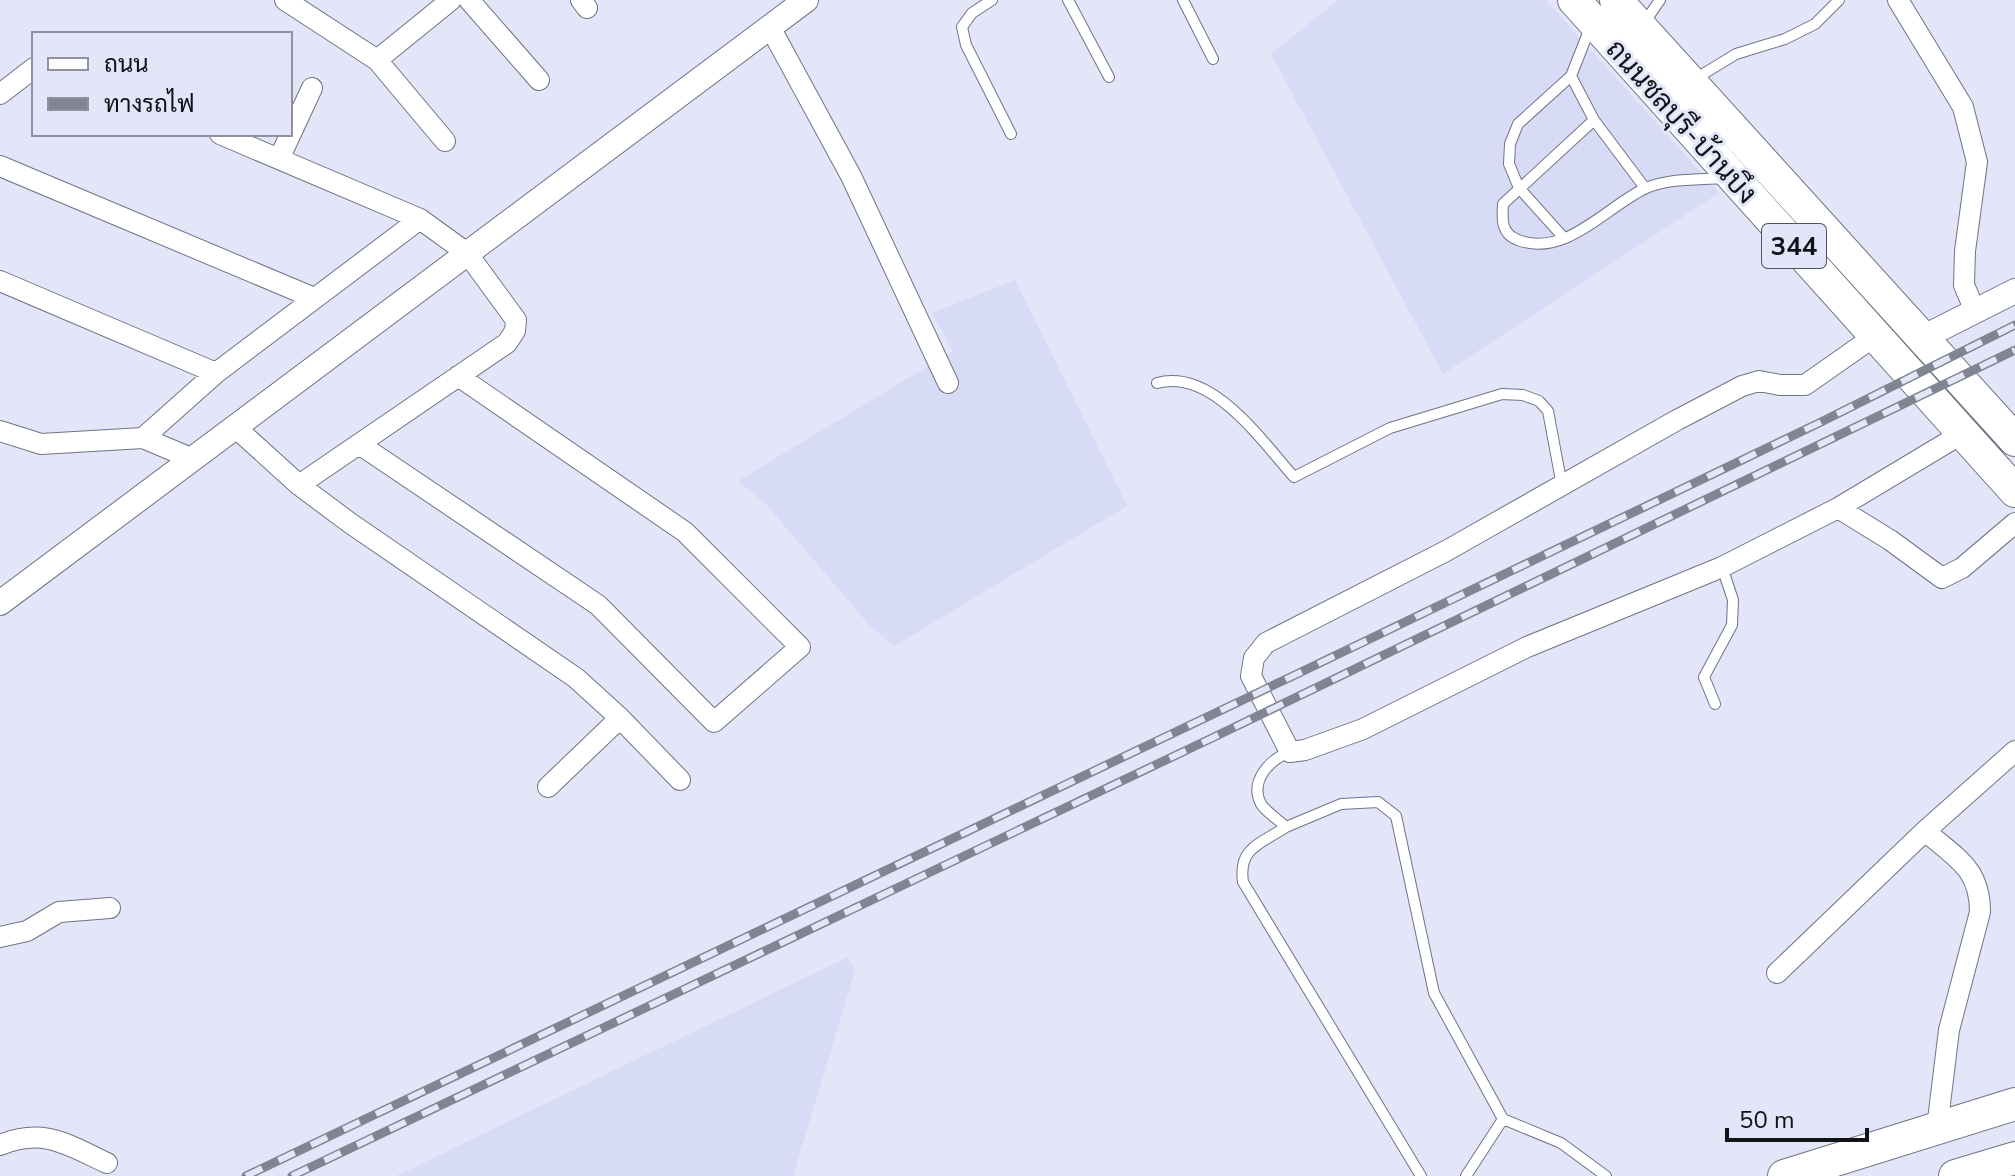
<svg xmlns="http://www.w3.org/2000/svg" width="2015" height="1176" font-family="'Nunito Sans',Sarabun,sans-serif">
  <style>
    .built { fill: #d8dbf5 }
    .lines { fill: none; stroke-linecap: round; stroke-linejoin: round }
    .service-casing { stroke: #717384; stroke-width: 12 }
    .minor-casing { stroke: #717384; stroke-width: 22 }
    .tertiary-casing { stroke: #717384; stroke-width: 26 }
    .trunk-casing { stroke: #717384; stroke-width: 34 }
    .service { stroke: #fff; stroke-width: 10 }
    .minor { stroke: #fff; stroke-width: 20 }
    .tertiary { stroke: #fff; stroke-width: 24 }
    .trunk { stroke: #fff; stroke-width: 32 }
    .rail-casing { stroke: #828491; stroke-width: 9 }
    .rail { stroke: #e3e5f8; stroke-width: 6; stroke-dasharray: 18; stroke-linecap: butt }
    .labels { text-anchor: middle; stroke-width: 6; stroke-linejoin: round; paint-order: stroke }
    .shield { fill: #e3e5f8; stroke: #50515b; stroke-width: 2 }
    .shield-label { font-size: 26px; font-weight: bold; fill: #111218 }
    .street-label { font-size: 28px; fill: #111218; stroke: #e3e5f8 }
  </style>
  <rect width="100%" height="100%" fill="#e3e5f8"/>
  <path class="built" d="M 1338,0 L 1546,0 L 1719,193 L 1443,374 L 1271,54 Z
    M 1015,280 L 1127,506 L 894,646 L 870,626 L 766,504 L 738,481 L 953,351 L 932,313 Z
    M 848,957 L 855,971 L 793,1176 L 396,1176 Z"/>
  <g class="lines">
    <defs>
      <path id="service" d="M 992,0 L 972,13 L 962,27 L 966,45 L 1011,134
        M 1068,0 L 1109,77
        M 1183,0 L 1213,59
        M 1644,23 L 1660,0
        M 1571,76 L 1594,120 L 1645,188
        M 1695,79 L 1736,54 L 1785,39 L 1815,24 L 1839,0
        M 1594,120 L 1503,204 C 1502,219 1501,234 1518,240 C 1565,258 1605,208 1644,189 C 1667,178 1698,180 1723,178
        M 1564,238 L 1519,188 L 1509,164 L 1510,144 L 1518,124 L 1571,76 L 1590,28
        M 1157,383 C 1212,368 1261,440 1294,477 L 1390,428 L 1502,394 L 1523,395 L 1539,401 L 1548,411 L 1562,486
        M 1715,704 L 1704,677 L 1732,625 L 1733,600 L 1722,567
        M 1290,752 C 1270,759 1249,781 1261,804 C 1266,812 1279,820 1286,827 L 1341,804 L 1378,802 L 1396,816 L 1434,993 L 1503,1119 L 1466,1176
        M 1286,827 C 1260,844 1238,848 1243,882 L 1421,1176
        M 1503,1119 L 1561,1143 L 1606,1176"/>
      <path id="minor" d="M 285,0 L 377,60 L 445,141
        M 469,0 L 539,80
        M 581,0 L 587,8
        M 1898,0 L 1963,107 L 1977,162 L 1965,251 L 1964,285 L 1975,311
        M 770,27 L 851,176 L 948,383
        M 377,60 L 451,0
        M 0,94 L 34,68
        M 220,134 L 420,219 L 467,253 L 516,320 L 515,331 L 507,343 L 299,485
        M 279,159 L 312,88
        M 0,166 L 314,298
        M 0,281 L 216,373
        M 1875,336 L 1805,385 L 1780,385 L 1759,381 L 1742,386 L 1677,420 L 1446,551 L 1266,643 L 1254,658 L 1251,676 L 1290,752 L 1305,750 L 1363,729 L 1527,647 L 1722,567 L 1838,508 L 1890,540 L 1942,578 L 1962,568 L 2015,523
        M 235,427 L 299,485 L 350,523 L 576,678 L 620,718 L 680,780
        M 0,431 L 41,444 L 143,438 L 193,459
        M 143,438 L 216,373 L 420,219
        M 359,444 L 598,605 L 714,722 L 800,647 L 685,532 L 458,376
        M 1838,508 L 1963,433
        M 548,787 L 620,718
        M 1925,831 C 1956,858 1980,868 1980,912 L 1949,1030 L 1937,1128
        M 0,937 L 27,931 L 59,912 L 110,908
        M 1777,973 L 1925,831 L 2015,751
        M 0,1145 C 44,1127 68,1145 107,1163"/>
      <path id="tertiary" d="M 1922,338 L 2015,291
        M 0,603 L 806,0"/>
      <path id="trunk" d="M 1574,0 L 2015,491
        M 1616,0 L 2015,440
        M 1784,1176 L 2015,1104
        M 1955,1176 L 2015,1158"/>
    </defs>
    <use href="#service" class="service-casing"/>
    <use href="#minor" class="minor-casing"/>
    <use href="#tertiary" class="tertiary-casing"/>
    <use href="#trunk" class="trunk-casing"/>
    <use href="#service" class="service"/>
    <use href="#minor" class="minor"/>
    <use href="#tertiary" class="tertiary"/>
    <use href="#trunk" class="trunk"/>
    <defs>
      <path id="rail" d="M 246,1176 L 1299,673 L 1819,423 L 2015,325
        M 292,1176 L 1212,738 L 2015,350"/>
    </defs>
    <use href="#rail" class="rail-casing"/>
    <use href="#rail" class="rail"/>
  </g>
  <g class="labels">
    <rect class="shield" x="1762" y="224" width="64" height="44" rx="6"/>
    <g class="shield-label">
      <text x="1794" y="255">344</text>
    </g>
    <g class="street-label">
      <text transform="translate(1682 121) rotate(48)" y="10">ถนนชลบุรี-บ้านบึง</text>
    </g>
  </g>
  <rect x="32" y="32" width="260" height="104" fill="#e3e5f8" stroke="#8f919e" stroke-width="2"/>
  <rect x="48" y="58" width="40" height="12" fill="#ffffff" stroke="#8f919e" stroke-width="2"/>
  <text x="104" y="72" font-size="24" fill="#111218">ถนน</text>
  <rect x="48" y="98" width="40" height="12" fill="#828491" stroke="#8f919e" stroke-width="2"/>
  <text x="104" y="112" font-size="24" fill="#111218">ทางรถไฟ</text>
  <path d="M1727 1128v12h140v-12" fill="none" stroke="#111218" stroke-width="4"/>
  <text x="1739" y="1128" font-size="24" fill="#111218" stroke="#e3e5f8" stroke-width="6" paint-order="stroke">50 m</text>
</svg>
